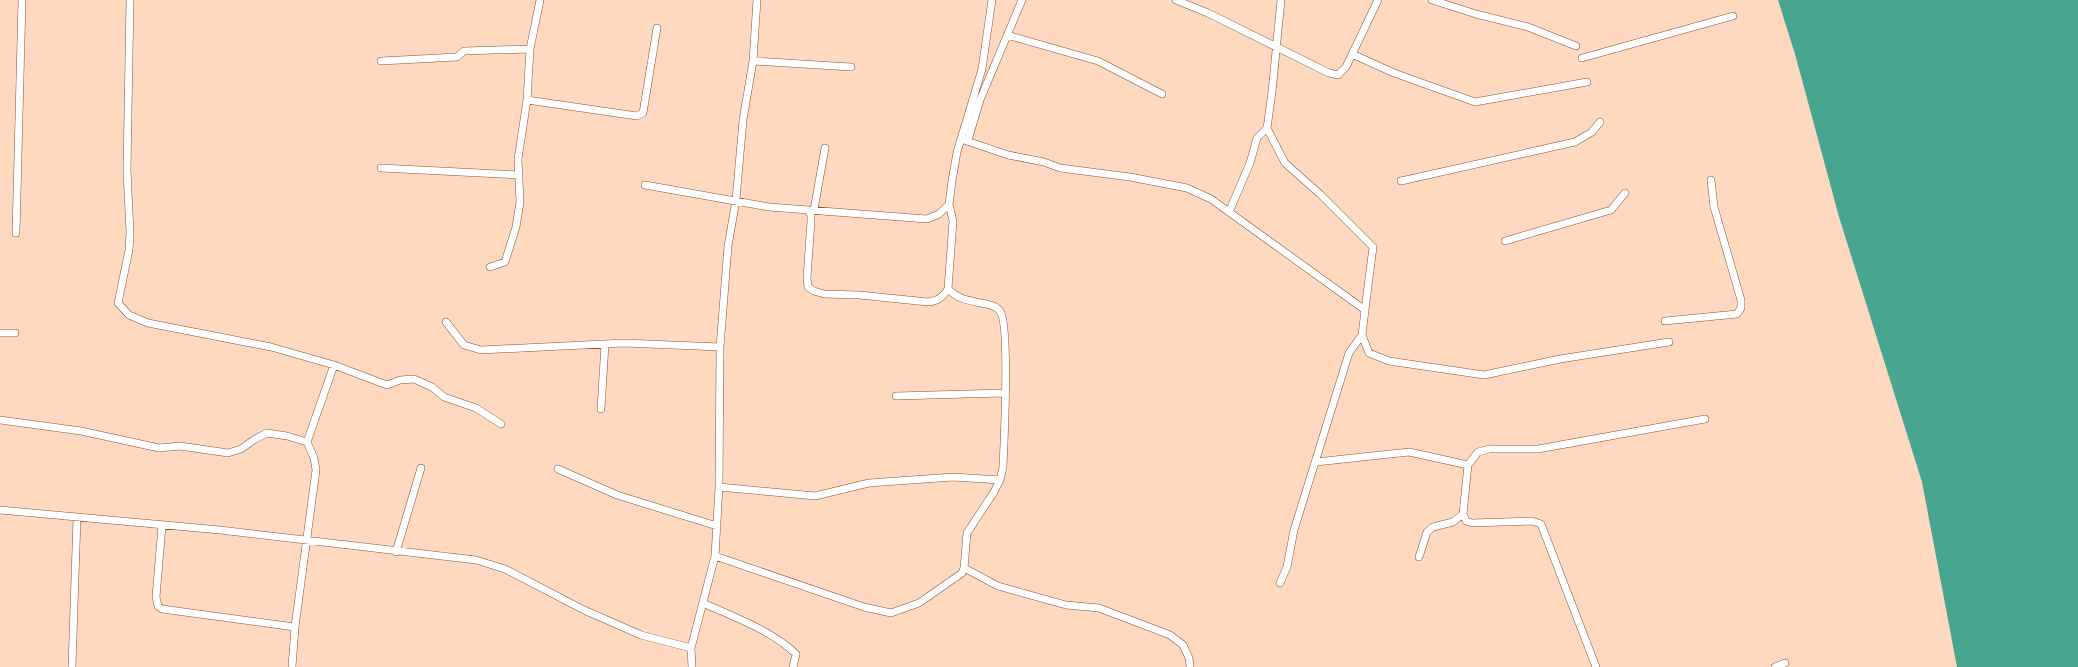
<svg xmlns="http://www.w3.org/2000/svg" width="2078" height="667" font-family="Cabin,sans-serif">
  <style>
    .water { fill: #47a590 }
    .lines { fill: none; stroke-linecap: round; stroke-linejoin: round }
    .street-casing { stroke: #86532b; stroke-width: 8 }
    .street { stroke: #fff; stroke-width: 7 }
  </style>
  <rect width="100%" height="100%" fill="#fed9c0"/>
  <path class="water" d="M 1778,0 L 2078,0 L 2078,667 L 1957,667 L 1922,482 L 1839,217 L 1795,54 Z"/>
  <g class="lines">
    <defs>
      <path id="street" d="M 130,0 L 127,170 L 130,233 L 129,250 L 118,303 L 129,315 L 148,323 L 271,347 L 334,365 L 387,385 L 400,380 L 414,379 L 432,387 L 444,397 L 476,408 L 501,424
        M 1176,0 L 1208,13 L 1329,73 L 1338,75 L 1346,67 L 1378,0
        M 1432,0 L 1476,14 L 1528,27 L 1576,46
        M 1007,35 L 1098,61 L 1162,94
        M 1352,54 L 1394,73 L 1475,102 L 1587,82
        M 1582,58 L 1733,16
        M 381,61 L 457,57 L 464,51 L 530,49
        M 753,61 L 851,67
        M 527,100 L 637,116 L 643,113 L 657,28
        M 1267,128 L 1285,163 L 1321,195 L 1373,247 L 1365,310
        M 961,139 L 1008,155 L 1044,162 L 1060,168 L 1130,177 L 1187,188 L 1211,199 L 1365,310 L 1362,335 L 1349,353 L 1294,530 L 1287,567 L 1280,583
        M 968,140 L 980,100 L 1022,0
        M 381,168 L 519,175
        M 1401,181 L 1575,142 L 1592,132 L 1600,122
        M 645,185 L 769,207 L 927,219 L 939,214 L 949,204
        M 808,210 L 811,215 L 811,221 L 807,278 L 808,287 L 814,291 L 824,294 L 859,295 L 928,302 C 938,301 943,297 948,289
        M 814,210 L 825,148
        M 1229,212 L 1250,163 L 1257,138 L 1267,128 L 1272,92 L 1281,0
        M 16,233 L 22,0
        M 1505,241 L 1611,210 L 1625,193
        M 490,267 L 505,262 L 516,227 L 520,202 L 518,159 L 527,100 L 530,49 L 540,0
        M 1665,321 L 1737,314 L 1741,308 L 1741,300 L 1714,207 L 1711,180
        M 446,322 L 464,345 L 481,350 L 624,343 L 720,347
        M 0,333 L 15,333
        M 1362,335 L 1369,353 L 1389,361 L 1484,375 L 1560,359 L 1669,342
        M 896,396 L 1004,393
        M 601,409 L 605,344
        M 0,420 L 81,431 L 159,448 L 180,446 L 228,453 L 241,449 L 255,439 L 267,433 L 287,436 L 307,442
        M 1316,462 L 1409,452 L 1468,465
        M 558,469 L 617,495 L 717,526
        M 719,487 L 815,496 L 869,483 L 953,477 L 1000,480
        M 0,510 L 220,530 L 476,560 L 505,569 L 584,610 L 641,635 L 691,648
        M 162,526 L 156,597 L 158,606 L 162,609 L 295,627
        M 396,552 L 421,468
        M 715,556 L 864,607 L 891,613 L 919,603 L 962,573 L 964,568 L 967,533 L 994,492 L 1000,480 L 1003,467 C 1004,444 1010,324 1000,311 C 991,299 965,307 948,289 L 953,221 L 949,204 L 952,181 L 957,152 L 982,69 L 992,0
        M 1419,557 L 1427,532 L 1433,527 L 1453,522 L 1463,514
        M 964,568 L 998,586 L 1066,605 L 1099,608 L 1170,635 L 1183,645 L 1189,658 L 1190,667
        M 703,603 C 734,617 771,630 796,654 L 793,667
        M 72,667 L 77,518
        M 292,667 L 295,627 L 316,470 L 314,458 L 307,442 L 334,365
        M 692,667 L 691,648 L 715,556 L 719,487 L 720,347 L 728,246 L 736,200 L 743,120 L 753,61 L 757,0
        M 1596,667 L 1541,524 L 1532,521 L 1472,523 L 1466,521 L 1463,514 L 1468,465 L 1478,452 L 1489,449 L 1538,449 L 1705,419
        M 1775,667 L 1785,663"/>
    </defs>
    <use href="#street" class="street-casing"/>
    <use href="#street" class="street"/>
  </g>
</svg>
